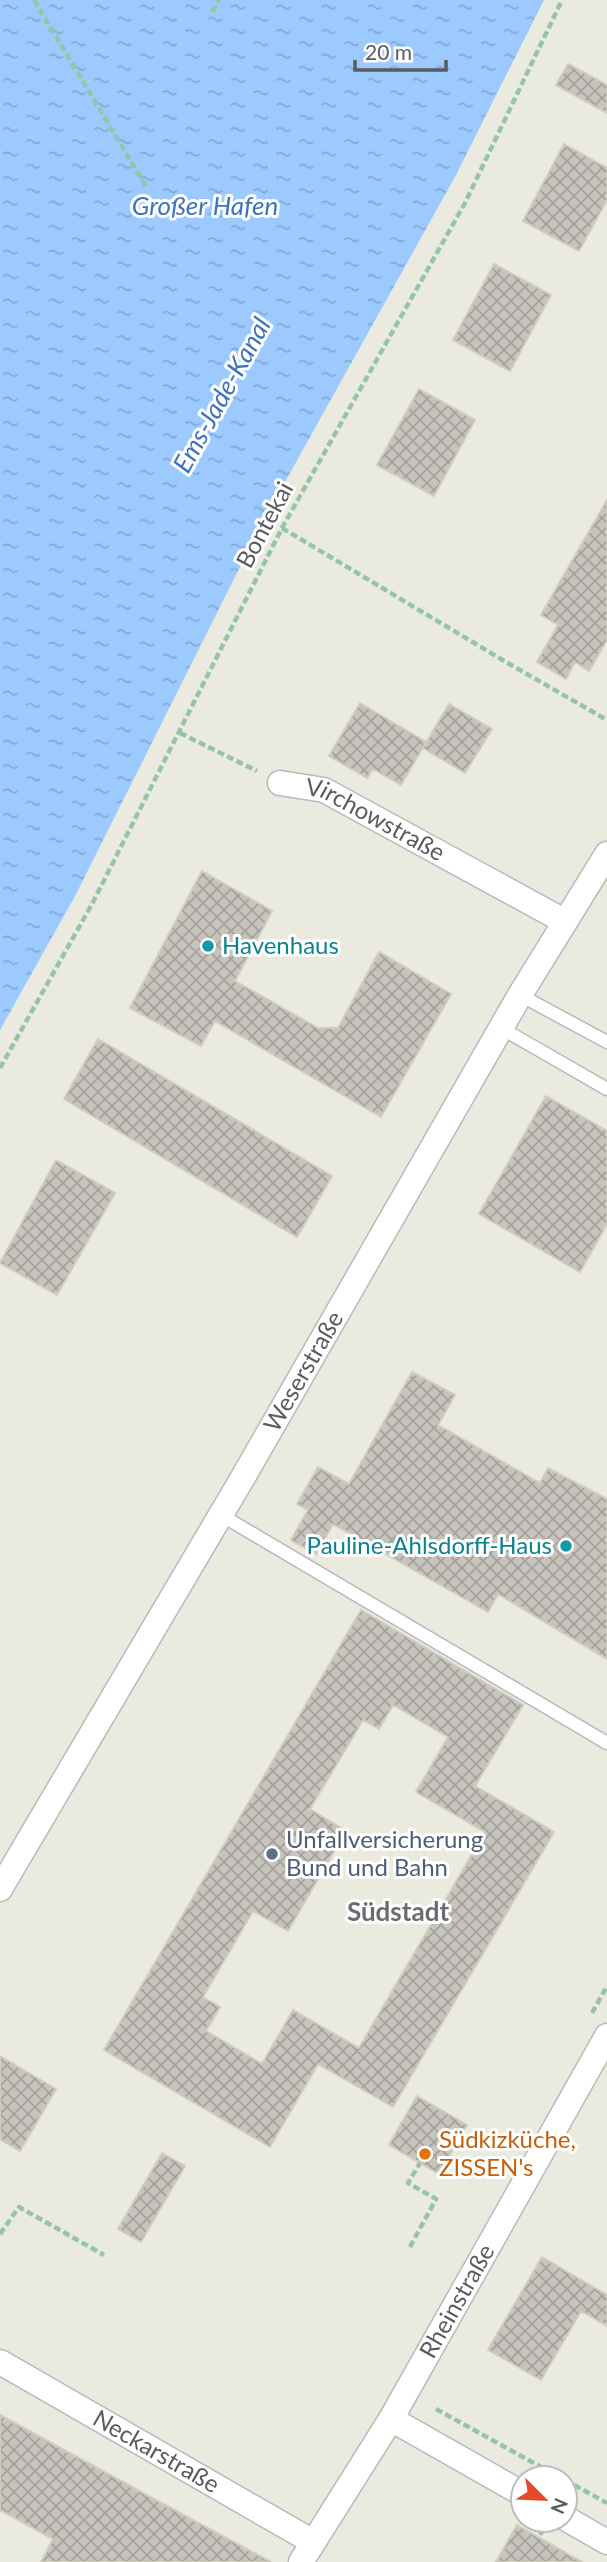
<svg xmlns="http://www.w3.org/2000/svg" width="607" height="2562" font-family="Lato,sans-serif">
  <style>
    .water { fill: url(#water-ripples) }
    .building { fill: url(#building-cross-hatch); stroke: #d0ccbe; stroke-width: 2; fill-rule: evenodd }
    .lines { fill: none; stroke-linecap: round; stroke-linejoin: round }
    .lane-casing { stroke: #b7b9be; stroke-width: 15 }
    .street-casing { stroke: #b7b9be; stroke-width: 27 }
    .path { stroke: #94c5a7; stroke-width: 4.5; stroke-dasharray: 7 3.5; stroke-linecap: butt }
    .lane { stroke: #fff; stroke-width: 12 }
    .street { stroke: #fff; stroke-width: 24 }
    .culture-dot { fill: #0f9aa8; stroke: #fff; stroke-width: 2.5 }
    .service-dot { fill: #5c6f8a; stroke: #fff; stroke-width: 2.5 }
    .food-dot { fill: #e8710a; stroke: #fff; stroke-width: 2.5 }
    .labels { text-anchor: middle; stroke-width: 6; stroke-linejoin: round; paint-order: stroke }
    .street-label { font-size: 24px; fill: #585b60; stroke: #fff }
    .culture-label { font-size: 24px; fill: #0d838f; stroke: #fff; text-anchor: start }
    .service-label { font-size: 24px; fill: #4e5e75; stroke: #fff; text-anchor: start }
    .food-label { font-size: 24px; fill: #c56008; stroke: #fff; text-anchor: start }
    .water-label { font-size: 26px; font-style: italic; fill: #3f72c1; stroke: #fff }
    .neighbourhood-label { font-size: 26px; font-weight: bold; fill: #696d72; stroke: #fff }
  </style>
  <defs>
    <pattern id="water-ripples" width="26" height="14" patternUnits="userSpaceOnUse" patternTransform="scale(1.75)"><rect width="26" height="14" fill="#9ccaff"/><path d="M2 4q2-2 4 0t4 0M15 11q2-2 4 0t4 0" fill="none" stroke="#82a7d2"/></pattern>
    <pattern id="building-cross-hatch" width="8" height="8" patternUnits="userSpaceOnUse" patternTransform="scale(1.75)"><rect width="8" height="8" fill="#c6c4bc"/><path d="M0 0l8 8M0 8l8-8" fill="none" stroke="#a4a29c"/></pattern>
  </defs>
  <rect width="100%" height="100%" fill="#ebeadf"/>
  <path class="water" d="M 0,0 L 544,0 L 456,175 L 261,525 L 75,896 L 0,1030 Z"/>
  <path class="building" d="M 568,64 L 607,85 L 607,113 L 556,85 Z
    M 564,144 L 607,168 L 607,200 L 579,251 L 523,221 Z
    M 494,264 L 551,295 L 510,371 L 453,340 Z
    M 419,389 L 475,420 L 434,496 L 377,465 Z
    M 607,500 L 607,640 L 589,671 L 575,662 L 566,679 L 537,662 L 558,625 L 541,615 Z
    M 360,703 L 426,742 L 401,785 L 373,769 L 367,778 L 329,756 Z
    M 449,704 L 492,729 L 465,773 L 423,748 Z
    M 202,871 L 272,911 L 235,981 L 318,1028 L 338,1028 L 379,952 L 451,994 L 381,1117 L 215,1021 L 201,1046 L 130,1008 Z
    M 98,1039 L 332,1176 L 297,1237 L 64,1099 Z
    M 546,1096 L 607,1131 L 607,1224 L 580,1272 L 479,1214 Z
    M 56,1160 L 115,1193 L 57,1295 L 0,1263 Z
    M 412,1372 L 455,1395 L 438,1425 L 540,1483 L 548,1468 L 607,1499 L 607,1659 L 498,1594 L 488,1612 L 333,1524 L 316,1554 L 291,1540 L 308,1510 L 297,1504 L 318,1467 L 349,1484 Z
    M 361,1610 L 523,1705 L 475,1786 L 554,1832 L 393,2107 L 318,2064 L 270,2147 L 104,2050 ZM 393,1705 L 448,1737 L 416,1792 L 485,1832 L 359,2048 L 293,2010 L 262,2064 L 206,2031 L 220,2007 L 203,1997 L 253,1911 L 288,1931 L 346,1831 L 310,1809 L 363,1720 L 379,1729 Z
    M 0,2056 L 56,2089 L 20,2151 L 0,2139 Z
    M 417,2096 L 467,2125 L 439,2174 L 389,2145 Z
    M 162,2153 L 185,2166 L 141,2242 L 118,2229 Z
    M 542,2257 L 607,2295 L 607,2326 L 581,2311 L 541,2380 L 488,2350 Z
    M 0,2415 L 167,2506 L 271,2562 L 41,2562 L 53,2539 L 0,2510 Z
    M 517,2525 L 582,2562 L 496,2562 Z"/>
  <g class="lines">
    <defs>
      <path id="lane" d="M 520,995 L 607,1042
        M 501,1028 L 607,1089
        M 221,1515 L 607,1743"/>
      <g id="street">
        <path id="s1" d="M 280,783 L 324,790 L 564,921"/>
        <path id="s2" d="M 0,1889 L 242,1479 L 520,995 L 607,854"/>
        <path id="s3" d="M 0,2362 L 313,2542"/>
        <path d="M 391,2419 L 523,2494"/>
        <path d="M 565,2518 L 607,2542"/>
        <path id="s4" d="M 301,2562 L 391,2419 L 607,2036"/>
      </g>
    </defs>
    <use href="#lane" class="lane-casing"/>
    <use href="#street" class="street-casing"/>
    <path class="path" d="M 34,0 L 147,188
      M 212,12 L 219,0
      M 282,528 L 506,662 L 607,720
      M 180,733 L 257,771
      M 0,1068 L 92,904 L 282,528 L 465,203 L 562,0
      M 592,2013 L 607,1986
      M 0,2234 L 19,2207 L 104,2255
      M 410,2247 L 436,2199 L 408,2183 L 420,2163
      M 436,2409 L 561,2478
      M 565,2480 L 607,2503
      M 521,2521 L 543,2534"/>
    <use href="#lane" class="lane"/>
    <use href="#street" class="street"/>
  </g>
  <g class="culture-dot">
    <circle cx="208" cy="946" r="7"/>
    <circle cx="566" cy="1546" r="7"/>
  </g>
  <circle class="service-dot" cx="272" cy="1854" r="7"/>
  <circle class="food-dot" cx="425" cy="2154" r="7"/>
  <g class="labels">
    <g class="street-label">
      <text transform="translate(265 525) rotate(-62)" y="8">Bontekai</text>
      <text dy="8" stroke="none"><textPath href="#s1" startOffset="103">Virchowstraße</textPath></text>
      <text dy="8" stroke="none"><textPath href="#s2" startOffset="600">Weserstraße</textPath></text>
      <text dy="8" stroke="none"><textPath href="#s4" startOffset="304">Rheinstraße</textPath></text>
      <text dy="8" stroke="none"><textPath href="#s3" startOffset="180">Neckarstraße</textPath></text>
    </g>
    <g class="culture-label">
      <text x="222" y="954">Havenhaus</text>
      <text x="552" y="1554" text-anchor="end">Pauline-Ahlsdorff-Haus</text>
    </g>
    <g class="service-label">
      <text x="286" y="1848">Unfallversicherung<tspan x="286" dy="28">Bund und Bahn</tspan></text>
    </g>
    <g class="food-label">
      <text x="439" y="2148">Südkizküche,<tspan x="439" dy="28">ZISSEN's</tspan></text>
    </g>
    <g class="water-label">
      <text x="205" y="215">Großer Hafen</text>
      <text transform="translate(222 395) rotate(-61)" y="9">Ems-Jade-Kanal</text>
    </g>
    <g class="neighbourhood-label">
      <text x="398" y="1921">Südstadt</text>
    </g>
  </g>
  <g transform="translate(544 2499) rotate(114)"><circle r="33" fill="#ffffff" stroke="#bcbdbf" stroke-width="2"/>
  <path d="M0-5L12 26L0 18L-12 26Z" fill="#e84a29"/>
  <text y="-10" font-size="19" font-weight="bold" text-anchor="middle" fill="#585b60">N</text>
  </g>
  <path d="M355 60v10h91v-10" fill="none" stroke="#585b60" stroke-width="3.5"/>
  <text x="365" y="60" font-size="21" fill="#585b60" stroke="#ffffff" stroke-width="5" paint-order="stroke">20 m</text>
</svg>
